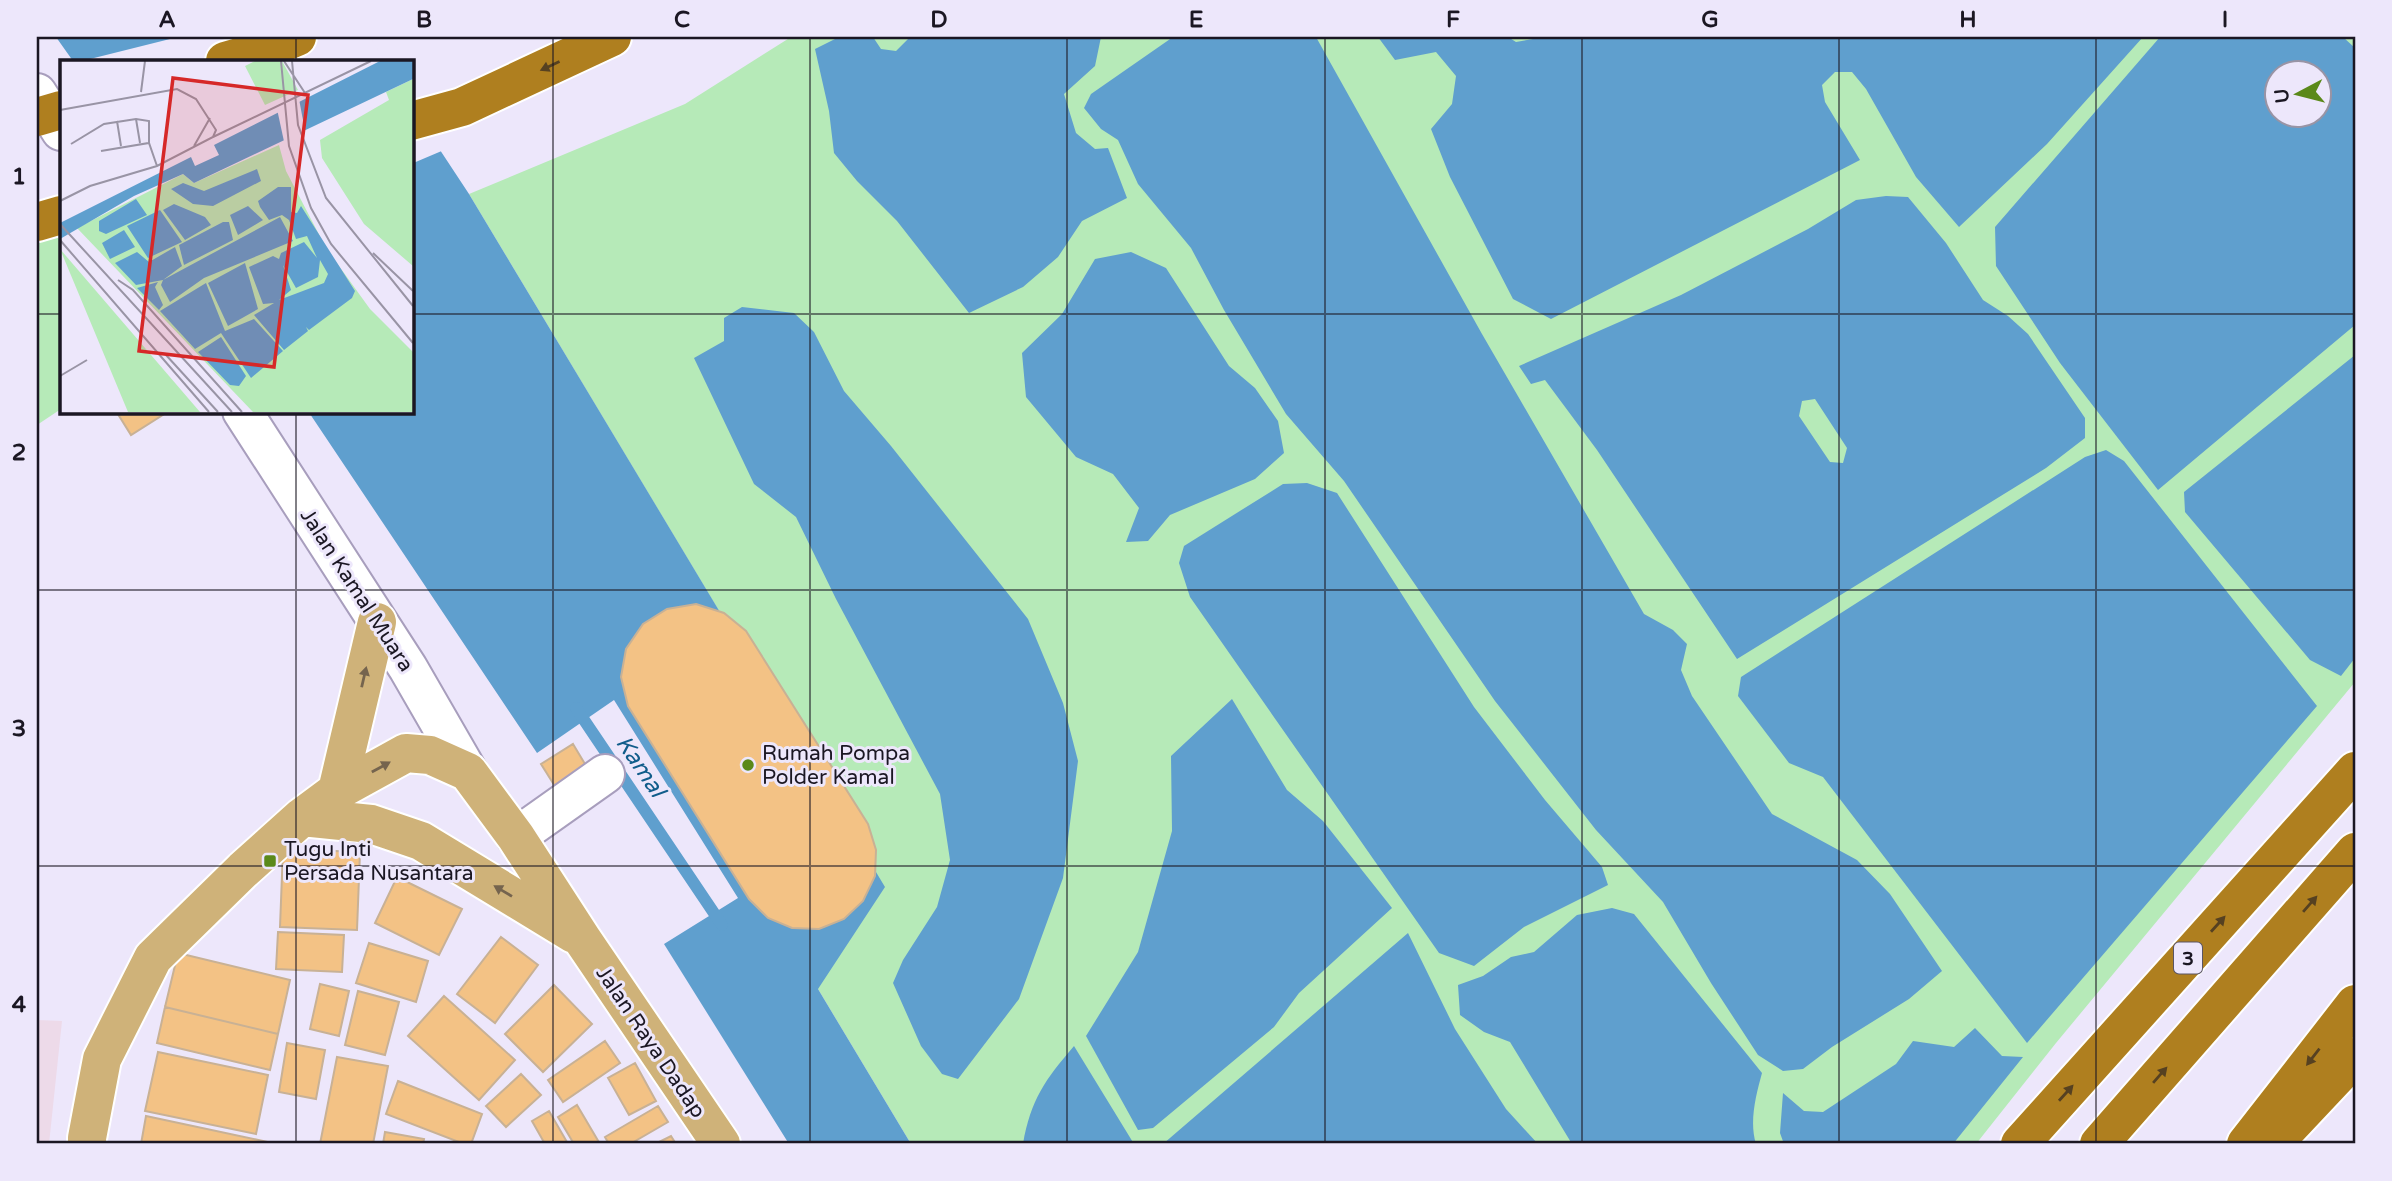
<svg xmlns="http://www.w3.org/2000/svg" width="2392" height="1181" font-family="'Varela Round',sans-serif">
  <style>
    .industrial { fill: #eddae9 }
    .green { fill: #b6eab8; fill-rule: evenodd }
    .water { fill: #5f9fce; fill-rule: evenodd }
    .pier { fill: #ede7fb }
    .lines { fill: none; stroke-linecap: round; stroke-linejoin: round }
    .stream { stroke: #5f9fce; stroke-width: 12 }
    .building { fill: #f3c285; stroke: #c8b195; stroke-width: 2 }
    .minor-casing { stroke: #a89ebd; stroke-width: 42 }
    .major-casing { stroke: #fff; stroke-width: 42 }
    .highway-casing { stroke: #fff; stroke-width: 42 }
    .minor { stroke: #fff; stroke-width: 38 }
    .major { stroke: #cfb279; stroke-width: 38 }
    .highway { stroke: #af7f1f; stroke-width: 38 }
    .highway-bridge-casing { stroke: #fff; stroke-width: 42; stroke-linecap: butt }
    .highway-bridge { stroke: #af7f1f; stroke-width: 38 }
    .oneway { fill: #564121 }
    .oneway2 { fill: #75644e }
    .grid { fill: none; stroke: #1b1723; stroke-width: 2; stroke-opacity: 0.55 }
    .poi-dot { fill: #5b891a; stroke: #ede7fb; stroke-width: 2.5 }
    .labels { text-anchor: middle; stroke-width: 6; stroke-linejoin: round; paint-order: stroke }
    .shield { fill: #ede7fb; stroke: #5a5564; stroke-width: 2 }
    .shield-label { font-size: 19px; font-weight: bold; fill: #1b1723 }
    .street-label { font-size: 21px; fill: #1b1723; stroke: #ede7fb }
    .poi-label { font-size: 21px; fill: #1b1723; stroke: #ede7fb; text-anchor: start }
    .water-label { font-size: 23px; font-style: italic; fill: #115d8b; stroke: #ede7fb }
    .inset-road { fill: none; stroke: #9994a5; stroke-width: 2 }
    .view { fill: #d62828; fill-opacity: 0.15; stroke: #d62828; stroke-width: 3.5 }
    .inset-edge { fill: none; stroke: #1b1723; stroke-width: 3.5 }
    .neatline { fill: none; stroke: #1b1723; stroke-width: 2.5 }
    .grid-label { font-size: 23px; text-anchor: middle; font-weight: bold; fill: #1b1723 }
  </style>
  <rect width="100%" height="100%" fill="#ede7fb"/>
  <path class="industrial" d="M 37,1020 L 62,1021 L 49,1144 L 37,1144 Z"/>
  <path class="green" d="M 791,37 L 2355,37 L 2355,682 L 2056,1043 L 1976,1144 L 911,1144 L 818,989 L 722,616 L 469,194 L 685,104 ZM 2276,74 L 2318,74 L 2318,116 L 2276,116 Z
    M 37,204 L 61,243 L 61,409 L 37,425 Z"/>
  <path class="water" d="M 56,37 L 365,37 L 382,61 L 73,61 Z
    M 839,37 L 873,37 L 881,49 L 896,51 L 910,37 L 1101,37 L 1095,66 L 1064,94 L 1076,133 L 1095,149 L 1108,148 L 1127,198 L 1082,221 L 1058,257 L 1023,287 L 969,313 L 897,221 L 857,181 L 834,153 L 829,111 L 815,49 Z
    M 1173,37 L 1316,37 L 1482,334 L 1644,614 L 1673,630 L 1687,644 L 1681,670 L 1692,696 L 1772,814 L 1857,860 L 1890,894 L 1942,971 L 1909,999 L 1832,1047 L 1803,1069 L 1783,1071 L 1758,1055 L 1711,983 L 1663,902 L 1596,830 L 1495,701 L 1344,481 L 1286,414 L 1224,310 L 1191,248 L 1138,184 L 1118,140 L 1101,129 L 1084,108 L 1091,94 Z
    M 1378,37 L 1508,37 L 1516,42 L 1545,37 L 2143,37 L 2047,144 L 1959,227 L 1916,177 L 1866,89 L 1852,72 L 1835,72 L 1822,85 L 1825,102 L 1860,160 L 1551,319 L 1513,299 L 1450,177 L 1431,129 L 1452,104 L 1456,76 L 1436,52 L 1395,60 Z
    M 2160,37 L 2343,37 L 2355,48 L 2355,325 L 2158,490 L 2060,363 L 1996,266 L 1995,227 ZM 2276,74 L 2318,74 L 2318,116 L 2276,116 Z
    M 411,106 L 469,194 L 885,887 L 818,989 L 911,1144 L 789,1144 L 664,944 L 738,898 L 614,700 L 537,753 L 308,411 L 411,411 Z
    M 1886,196 L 1908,197 L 1946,243 L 1983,300 L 2008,316 L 2028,334 L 2085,418 L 2085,438 L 2046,468 L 1737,659 L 1597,450 L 1545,380 L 1531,384 L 1519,366 L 1681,295 L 1808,229 L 1856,200 ZM 1815,399 L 1847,448 L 1843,463 L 1830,462 L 1799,416 L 1802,401 Z
    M 1131,252 L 1166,268 L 1229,366 L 1255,388 L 1278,421 L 1284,453 L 1255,479 L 1170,515 L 1148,541 L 1126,542 L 1139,508 L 1113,474 L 1076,457 L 1026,397 L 1022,353 L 1062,314 L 1095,259 Z
    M 742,307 L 794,313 L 814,332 L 844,391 L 891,446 L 1028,619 L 1063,703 L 1078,761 L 1063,878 L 1019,999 L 958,1079 L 942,1074 L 921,1046 L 893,983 L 903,960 L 937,907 L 950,860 L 940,794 L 836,599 L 796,517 L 754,484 L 694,358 L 724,341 L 724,318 Z
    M 2355,355 L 2355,658 L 2341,676 L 2310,660 L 2185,512 L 2184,492 Z
    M 2106,450 L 2124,461 L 2317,706 L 2027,1043 L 1823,777 L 1789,763 L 1738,696 L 1741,677 L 2085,457 Z
    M 1307,483 L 1337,493 L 1474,707 L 1545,800 L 1602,867 L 1608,885 L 1524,927 L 1474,966 L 1439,953 L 1190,597 L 1179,563 L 1184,546 L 1283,484 Z
    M 1232,699 L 1287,790 L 1323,821 L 1392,908 L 1299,993 L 1274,1027 L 1153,1128 L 1138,1130 L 1086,1036 L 1138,952 L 1172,831 L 1171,756 Z
    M 1612,908 L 1634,914 L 1762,1073 C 1756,1095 1749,1122 1756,1144 L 1572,1144 L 1510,1042 L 1484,1032 L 1460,1015 L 1458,985 L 1483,976 L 1511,957 L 1534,952 L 1577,915 Z
    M 1408,933 L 1455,1029 L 1506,1109 L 1538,1144 L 1163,1144 Z
    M 1975,1028 L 2002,1056 L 2023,1057 L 1953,1144 L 1784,1144 L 1780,1133 L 1783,1093 L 1804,1111 L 1823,1112 L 1896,1064 L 1913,1041 L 1954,1047 Z
    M 1074,1046 L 1134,1144 L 1023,1144 C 1031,1099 1045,1080 1074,1046 Z"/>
  <path class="pier" d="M 178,37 L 370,37 L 385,61 L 82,61 Z
    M 411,103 L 444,150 L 411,164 Z"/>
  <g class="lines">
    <path class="stream" d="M 576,708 L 722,925"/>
  </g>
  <path class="building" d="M 116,411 L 169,411 L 131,435 Z
    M 696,604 L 724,613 L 746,631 L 868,824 L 876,850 L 875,876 L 863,901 L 844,919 L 819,929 L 792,928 L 768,918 L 749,899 L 628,706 L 621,677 L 626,649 L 643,624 L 667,609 Z
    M 573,744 L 588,769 L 556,788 L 541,764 Z
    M 283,849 L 360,852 L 357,930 L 280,927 Z
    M 397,877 L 462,909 L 439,955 L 375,923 Z
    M 278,932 L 344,935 L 342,972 L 276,969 Z
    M 501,937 L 538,965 L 495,1023 L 457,994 Z
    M 369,943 L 428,961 L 416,1002 L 356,983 Z
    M 178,953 L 290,980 L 278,1034 L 165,1007 Z
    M 320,984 L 349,991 L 339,1036 L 310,1029 Z
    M 554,985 L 592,1024 L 543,1072 L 505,1034 Z
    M 358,991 L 399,1002 L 385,1055 L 345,1045 Z
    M 444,996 L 515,1060 L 479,1100 L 408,1036 Z
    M 165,1007 L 278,1034 L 270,1070 L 157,1043 Z
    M 605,1041 L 620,1063 L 563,1102 L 548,1080 Z
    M 287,1043 L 325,1050 L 316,1099 L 279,1092 Z
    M 158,1052 L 268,1075 L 256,1134 L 145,1111 Z
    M 337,1057 L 388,1066 L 373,1144 L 320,1144 Z
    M 635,1063 L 656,1101 L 629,1115 L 608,1078 Z
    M 521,1074 L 541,1095 L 506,1127 L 486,1106 Z
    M 398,1081 L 482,1114 L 471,1144 L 464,1144 L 386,1114 Z
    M 577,1105 L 600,1144 L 574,1144 L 558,1117 Z
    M 658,1106 L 668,1122 L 630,1144 L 609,1144 L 605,1137 Z
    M 549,1111 L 567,1142 L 563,1144 L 545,1144 L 532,1121 Z
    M 146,1116 L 268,1142 L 268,1144 L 141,1144 Z
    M 385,1132 L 424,1139 L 423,1144 L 383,1144 Z
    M 671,1136 L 676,1144 L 655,1144 Z"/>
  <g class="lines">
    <defs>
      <path id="minor" d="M 37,93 L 61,131
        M 242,411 L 408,668 L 468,772
        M 516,837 L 605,774"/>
      <path id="major" d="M 337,791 L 377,622
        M 302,817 L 371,824 L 421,841 L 574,934
        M 87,1144 L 87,1138 L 102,1059 L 153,958 L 243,870 L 302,817 L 337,791 L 406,753 L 430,755 L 468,772 L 516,837 L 582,939 L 721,1144"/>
      <path id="highway" d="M 225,61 L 273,47 L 297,37
        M 411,121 L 462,107 L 612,37
        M 37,222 L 61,215
        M 2275,1142 L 2355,1057
        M 2020,1144 L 2355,771
        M 2099,1144 L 2355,852
        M 2246,1144 L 2355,1004"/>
    </defs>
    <use href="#minor" class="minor-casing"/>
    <use href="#major" class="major-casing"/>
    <use href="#highway" class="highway-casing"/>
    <use href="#minor" class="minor"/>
    <use href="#major" class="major"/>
    <use href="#highway" class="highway"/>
    <defs>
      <path id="highway-bridge" d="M 37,117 L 61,110"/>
    </defs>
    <use href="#highway-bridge" class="highway-bridge-casing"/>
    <use href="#highway-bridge" class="highway-bridge"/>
  </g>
  <defs><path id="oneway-solid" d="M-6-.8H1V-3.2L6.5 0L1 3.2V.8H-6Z" transform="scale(1.75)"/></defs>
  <g class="oneway">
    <use href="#oneway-solid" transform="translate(550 66) rotate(155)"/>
    <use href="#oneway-solid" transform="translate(2310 904) rotate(-49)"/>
    <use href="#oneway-solid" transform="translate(2218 924) rotate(-48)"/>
    <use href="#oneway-solid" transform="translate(2313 1057) rotate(128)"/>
    <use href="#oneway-solid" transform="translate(2160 1075) rotate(-49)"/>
    <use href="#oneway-solid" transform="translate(2066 1093) rotate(-48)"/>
  </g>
  <g class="oneway2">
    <use href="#oneway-solid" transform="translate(364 677) rotate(-77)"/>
    <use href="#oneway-solid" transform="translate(381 767) rotate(-29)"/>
    <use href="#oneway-solid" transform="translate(503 891) rotate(-149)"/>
  </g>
  <path class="grid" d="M 296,37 L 296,61M 553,37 L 553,1144M 810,37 L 810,1144M 1067,37 L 1067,1144M 1325,37 L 1325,1144M 1582,37 L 1582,1144M 1839,37 L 1839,1144M 2096,37 L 2096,1144M 37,314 L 61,314M 411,314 L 2355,314M 296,411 L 296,1144M 37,590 L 2355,590M 37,866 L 2355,866"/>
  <g class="poi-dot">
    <circle cx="748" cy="765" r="7"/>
    <rect x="263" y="854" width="14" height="14" rx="3.5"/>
  </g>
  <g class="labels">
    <rect class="shield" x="2174" y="942.5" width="28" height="31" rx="5"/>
    <g class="shield-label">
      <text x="2188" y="965">3</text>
    </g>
    <g class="street-label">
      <text transform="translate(357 590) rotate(57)" y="7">Jalan Kamal Muara</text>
      <text transform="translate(651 1042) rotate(56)" y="7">Jalan Raya Dadap</text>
    </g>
    <g class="poi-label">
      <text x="762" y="760">Rumah Pompa<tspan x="762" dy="24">Polder Kamal</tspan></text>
      <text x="284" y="856">Tugu Inti<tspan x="284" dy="24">Persada Nusantara</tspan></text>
    </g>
    <g class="water-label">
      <text transform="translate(641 766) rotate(56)" y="8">Kamal</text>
    </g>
  </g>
  <g transform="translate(60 60)">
    <rect width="354" height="354" fill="#ede7fb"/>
    <path d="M 195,1 L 222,1 L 238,30 L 205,45 L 185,6 ZM 353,19 L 353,206 L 304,164 L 262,98 L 260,80 L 329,40 L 326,32 ZM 219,85 L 226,111 L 266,188 L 310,249 L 353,292 L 353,352 L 193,352 L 17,168 L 123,114 L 134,123 ZM 0,189 L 140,352 L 68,352 Z" fill="#b6eab8"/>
    <path d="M 320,1 L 353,1 L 353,19 L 134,123 L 123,114 L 74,136 L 0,179 L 0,163 L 131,97 L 135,106 L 159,95 L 154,85 ZM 197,109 L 201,121 L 153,146 L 133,144 L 111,129 L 123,123 L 144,131 ZM 218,127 L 231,127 L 231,152 L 237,153 L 241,146 L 295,231 L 292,238 L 249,270 L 246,267 L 248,271 L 224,290 L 194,255 L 214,243 L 203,244 L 189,207 L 213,196 L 219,199 L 221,193 L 244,182 L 257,198 L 247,176 L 236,179 L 229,160 L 222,155 L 209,160 L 200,147 L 198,141 ZM 260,200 L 268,214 L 264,223 L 219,240 L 231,230 L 223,205 L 236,228 L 258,217 ZM 76,139 L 87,155 L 46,174 L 39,171 L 39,161 ZM 114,144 L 145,157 L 151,165 L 125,180 L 103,150 ZM 188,146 L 203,160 L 178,175 L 170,155 ZM 100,150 L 122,182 L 88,198 L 67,166 ZM 220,157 L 233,181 L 144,218 L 110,242 L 101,225 L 103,220 L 76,225 L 55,203 L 77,192 L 89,202 L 115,187 L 122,206 L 103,220 ZM 163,162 L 169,162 L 173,180 L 124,205 L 119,185 ZM 64,170 L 75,187 L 50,199 L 42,183 ZM 185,203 L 198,249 L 168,266 L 148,223 ZM 98,222 L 95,227 L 103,245 L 99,250 L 77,228 ZM 146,223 L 165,271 L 194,259 L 223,291 L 191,318 L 161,273 L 135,289 L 100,251 ZM 161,277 L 186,316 L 179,326 L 170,325 L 138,292 Z" fill="#5f9fce" fill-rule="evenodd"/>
    <path d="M 239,39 L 246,76 L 225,86 L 217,49 Z" fill="#ede7fb"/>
    <path class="inset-road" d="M 221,1 L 229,86 L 251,148 L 271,184 L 353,283M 224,1 L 245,33M 232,1 L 238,65 L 266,138 L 353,246M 81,32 L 85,1M 0,50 L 117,29 L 136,39 L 156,70 L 153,77 L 97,106 L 30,126 L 0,141M 76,59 L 80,83M 57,61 L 61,86M 153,77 L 311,1M 11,84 L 44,64 L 76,59 L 89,61 L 89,83M 134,86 L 150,58M 41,91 L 89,83 L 97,106M 0,164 L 172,352M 0,180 L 149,352M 313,193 L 353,231M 58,220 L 73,230 L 182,352M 106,295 L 158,352M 0,316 L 27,300"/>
    <path class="view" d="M 113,18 L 248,35 L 214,307 L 79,291 Z"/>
    <rect width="354" height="354" class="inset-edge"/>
  </g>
  <rect width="2392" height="1181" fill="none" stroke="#ede7fb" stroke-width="77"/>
  <g transform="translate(2298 94) rotate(263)"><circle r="33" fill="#ede7fb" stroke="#9994a5" stroke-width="2"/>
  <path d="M0-5L12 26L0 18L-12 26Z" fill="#5b891a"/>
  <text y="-10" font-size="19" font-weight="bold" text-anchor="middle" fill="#1b1723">U</text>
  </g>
  <rect x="38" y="38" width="2316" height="1104" class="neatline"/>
  <g class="grid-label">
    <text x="167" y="27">A</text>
    <text x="424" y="27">B</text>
    <text x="682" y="27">C</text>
    <text x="939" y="27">D</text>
    <text x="1196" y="27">E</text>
    <text x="1453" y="27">F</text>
    <text x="1710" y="27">G</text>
    <text x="1968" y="27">H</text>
    <text x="2225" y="27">I</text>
    <text x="19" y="184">1</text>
    <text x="19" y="460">2</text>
    <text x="19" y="736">3</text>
    <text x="19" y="1012">4</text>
  </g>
</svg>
